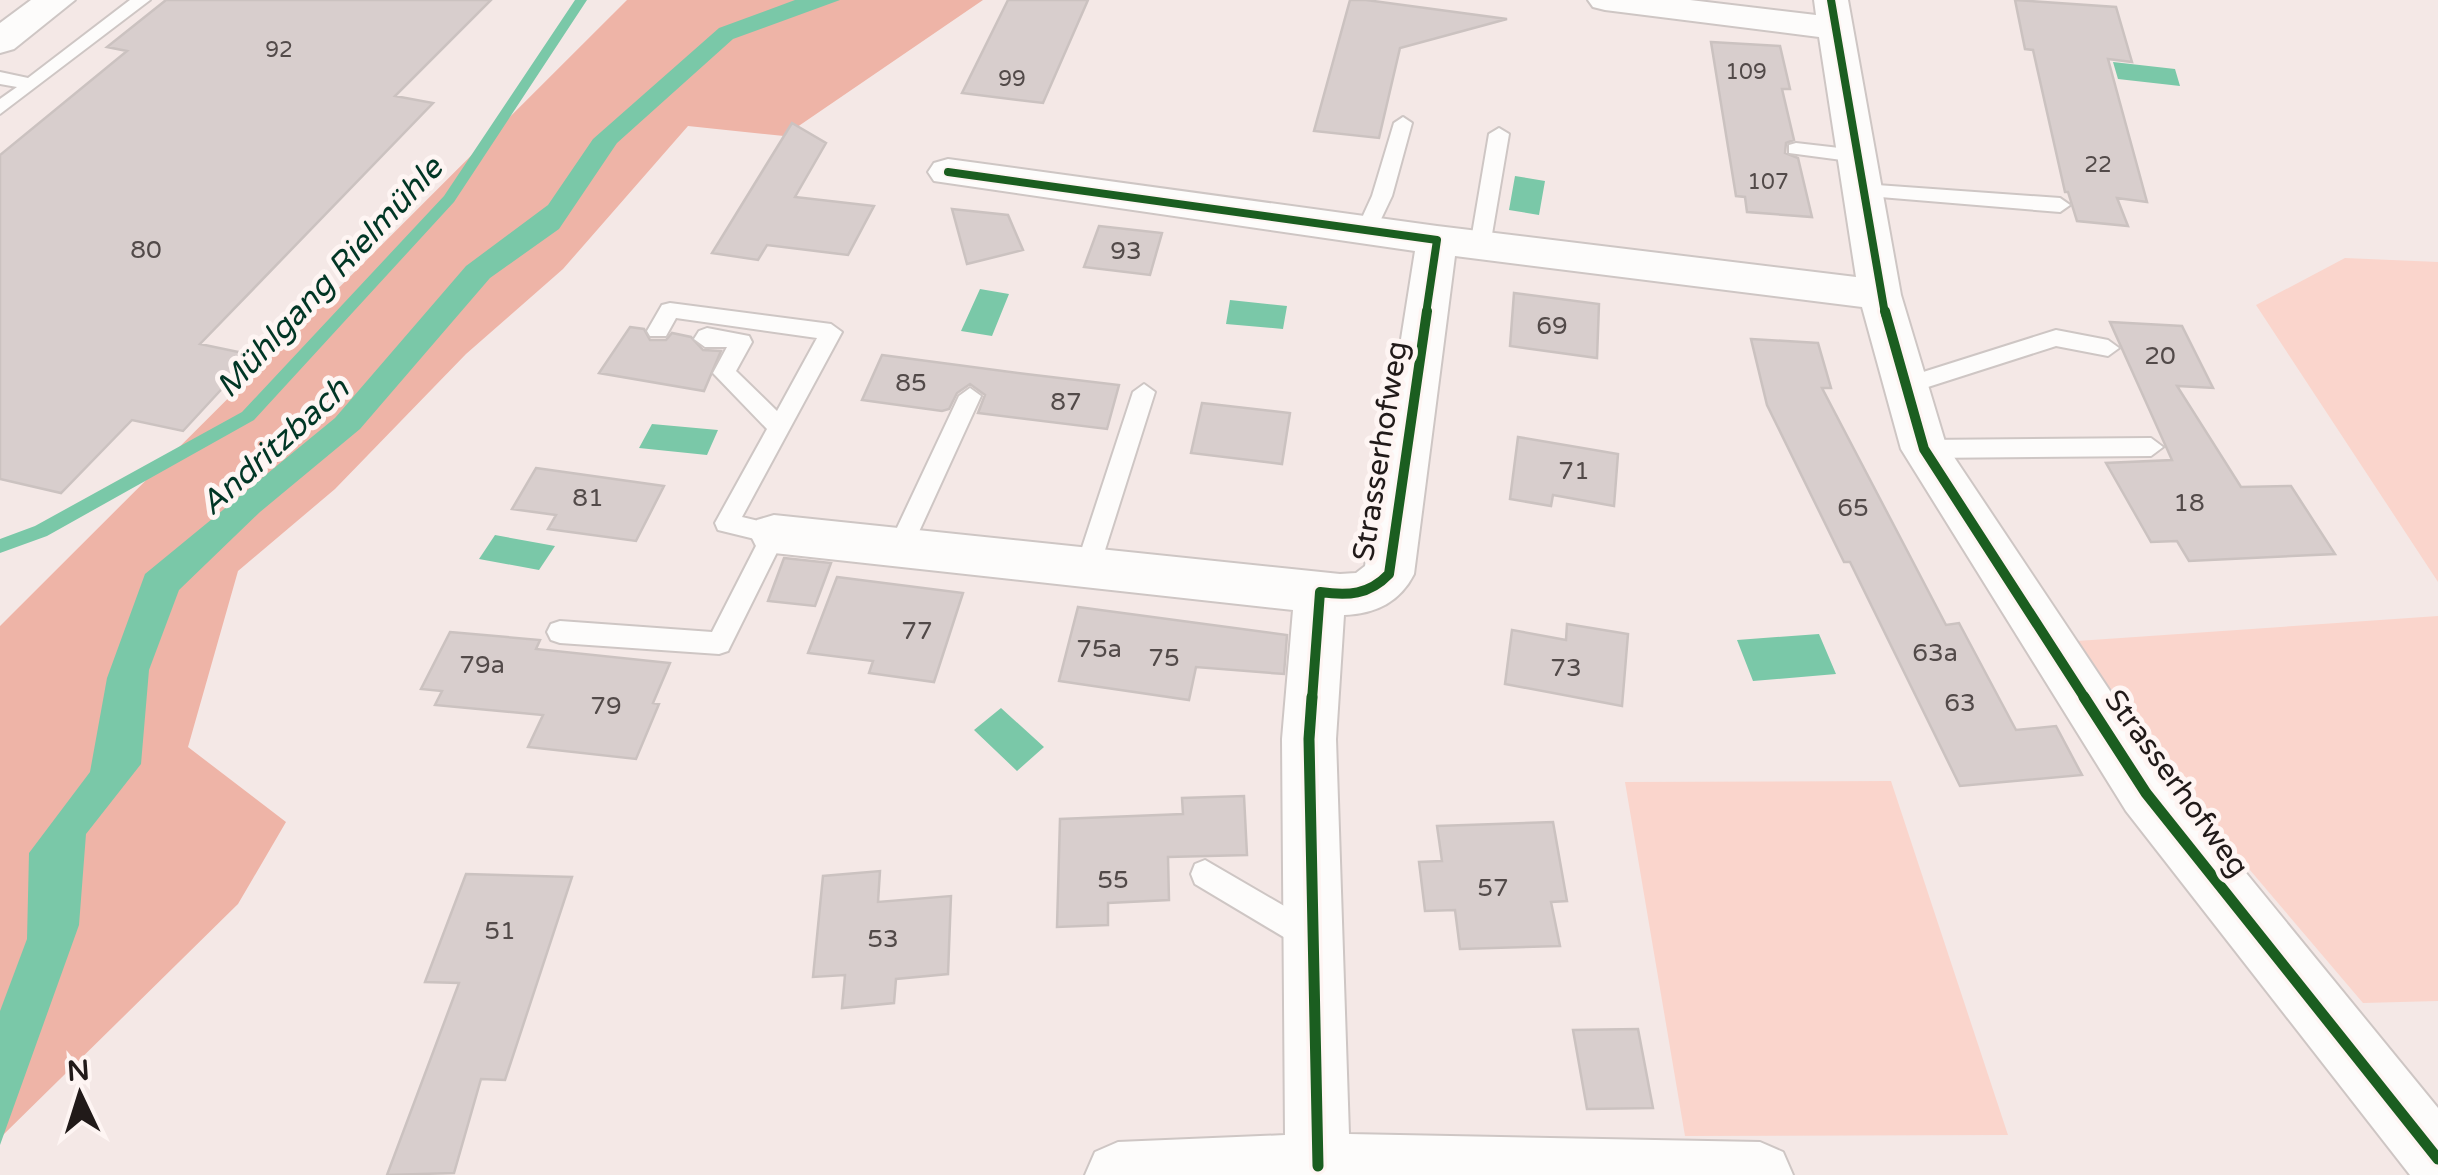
<svg xmlns="http://www.w3.org/2000/svg" width="2438" height="1175" font-family="'Varela Round',sans-serif">
  <style>
    .green { fill: #fad5cc }
    .forest { fill: #eeb4a7 }
    .water { fill: #7ac8a8 }
    .lines { fill: none; stroke-linecap: round; stroke-linejoin: round }
    .stream { fill: #7ac8a8; fill-rule: evenodd }
    .building { fill: #d8cecd; stroke: #cbc2c0; stroke-width: 2.5 }
    .lane-casing { stroke: #cec6c4; stroke-width: 4 }
    .street-casing { stroke: #cec6c4; stroke-width: 4 }
    .secondary-casing { stroke: #cec6c4; stroke-width: 4 }
    .lane { fill: #fdfcfb; fill-rule: evenodd }
    .street { fill: #fdfcfb; fill-rule: evenodd }
    .secondary { fill: #fdfcfb; fill-rule: evenodd }
    .cycleway-far2-casing { stroke: #fef5f3; stroke-width: 12 }
    .cycleway-far1-casing { stroke: #fef5f3; stroke-width: 16 }
    .cycleway-casing { stroke: #fef5f3; stroke-width: 18 }
    .cycleway-far2 { stroke: #1b5e20; stroke-width: 8 }
    .cycleway-far1 { stroke: #1b5e20; stroke-width: 10 }
    .cycleway { stroke: #1b5e20; stroke-width: 11 }
    .labels { text-anchor: middle; stroke-width: 10; stroke-linejoin: round; paint-order: stroke }
    .far-number-label { font-size: 22px; fill: #524a49 }
    .number-label { font-size: 25px; fill: #524a49 }
    .street-label { font-size: 30px; fill: #211a19; stroke: #fef5f3 }
    .water-label { font-size: 32px; font-style: italic; fill: #013625; stroke: #fef5f3 }
  </style>
  <rect width="100%" height="100%" fill="#f4e8e6"/>
  <path class="green" d="M 2345,258 L 2438,262 L 2438,582 L 2256,305 Z
    M 2438,616 L 2438,1001 L 2363,1003 L 2158,762 L 2077,641 Z
    M 1891,781 L 2008,1135 L 1685,1136 L 1625,782 Z"/>
  <path class="forest" d="M 627,0 L 983,0 L 784,136 L 688,126 L 563,269 L 466,354 L 335,489 L 238,571 L 188,747 L 286,822 L 238,904 L 0,1138 L 0,626 Z"/>
  <path class="water" d="M 795,0 L 840,0 L 733,39 L 617,143 L 559,229 L 490,278 L 360,429 L 260,512 L 179,590 L 149,670 L 141,764 L 86,834 L 79,925 L 0,1145 L 0,1011 L 27,939 L 29,853 L 90,772 L 107,678 L 145,574 L 335,418 L 466,266 L 548,205 L 593,139 L 719,28 Z
    M 2113,62 L 2175,69 L 2180,86 L 2118,79 Z
    M 1515,176 L 1545,181 L 1539,215 L 1509,210 Z
    M 980,289 L 1009,294 L 992,336 L 961,331 Z
    M 1230,300 L 1287,306 L 1283,329 L 1226,324 Z
    M 652,424 L 718,430 L 707,455 L 639,448 Z
    M 495,535 L 555,546 L 539,570 L 479,559 Z
    M 1819,634 L 1836,674 L 1753,681 L 1737,640 Z
    M 1001,708 L 1044,747 L 1017,771 L 974,730 Z"/>
  <g class="lines">
    <path class="stream" d="M 575,0 L 587,0 L 454,202 L 254,420 L 47,536 L 0,553 L 0,539 L 35,526 L 242,412 L 444,196 Z"/>
  </g>
  <path class="building" d="M 166,0 L 491,0 L 395,96 L 433,103 L 200,344 L 253,355 L 183,431 L 132,420 L 61,493 L 0,479 L 0,155 L 127,51 L 107,47 Z
    M 1008,0 L 1088,0 L 1043,103 L 962,93 Z
    M 1350,0 L 1366,0 L 1507,19 L 1400,48 L 1379,138 L 1314,131 Z
    M 2015,0 L 2116,7 L 2132,62 L 2108,59 L 2147,202 L 2117,198 L 2128,226 L 2077,221 L 2068,192 L 2065,192 L 2033,50 L 2025,49 Z
    M 1711,42 L 1780,46 L 1790,89 L 1782,89 L 1794,140 L 1786,143 L 1785,153 L 1798,158 L 1812,217 L 1747,212 L 1745,197 L 1736,196 Z
    M 792,123 L 826,143 L 795,197 L 874,206 L 848,255 L 767,245 L 758,260 L 712,253 Z
    M 952,209 L 1008,215 L 1023,250 L 967,264 Z
    M 1099,226 L 1162,233 L 1150,275 L 1084,267 Z
    M 1514,293 L 1599,304 L 1597,358 L 1510,346 Z
    M 2110,322 L 2182,326 L 2213,388 L 2177,386 L 2241,487 L 2291,486 L 2335,554 L 2189,561 L 2177,541 L 2151,542 L 2106,463 L 2172,460 Z
    M 630,327 L 644,329 L 650,340 L 666,340 L 672,333 L 691,337 L 703,350 L 721,351 L 704,391 L 599,373 Z
    M 1751,339 L 1818,343 L 1831,388 L 1822,388 L 1946,625 L 1959,623 L 2016,730 L 2056,726 L 2082,775 L 1960,786 L 1850,562 L 1844,562 L 1767,405 Z
    M 882,355 L 1026,374 L 1119,385 L 1107,429 L 978,413 L 985,395 L 970,384 L 957,393 L 949,409 L 942,411 L 862,400 Z
    M 1202,403 L 1290,413 L 1282,464 L 1191,453 Z
    M 1518,437 L 1618,454 L 1614,506 L 1553,495 L 1551,506 L 1510,499 Z
    M 536,468 L 664,486 L 636,541 L 548,529 L 556,515 L 512,509 Z
    M 784,558 L 831,563 L 815,606 L 768,601 Z
    M 837,577 L 963,593 L 934,682 L 869,673 L 873,661 L 808,653 Z
    M 1078,607 L 1287,635 L 1284,674 L 1196,667 L 1189,700 L 1059,681 Z
    M 1567,624 L 1628,634 L 1622,706 L 1505,684 L 1512,630 L 1566,640 Z
    M 450,632 L 540,640 L 536,649 L 670,663 L 653,703 L 659,704 L 636,759 L 528,747 L 543,715 L 435,705 L 442,691 L 421,689 Z
    M 1244,796 L 1247,855 L 1168,857 L 1169,900 L 1108,903 L 1108,925 L 1057,927 L 1060,819 L 1183,814 L 1182,798 Z
    M 1553,822 L 1567,901 L 1551,902 L 1560,946 L 1460,949 L 1455,910 L 1425,911 L 1419,862 L 1442,861 L 1437,826 Z
    M 880,871 L 878,902 L 951,896 L 948,974 L 896,979 L 894,1003 L 842,1008 L 845,975 L 813,977 L 823,876 Z
    M 466,874 L 572,877 L 505,1080 L 481,1079 L 454,1173 L 387,1175 L 459,983 L 425,982 Z
    M 1638,1029 L 1653,1108 L 1587,1109 L 1573,1030 Z"/>
  <g class="lines">
    <defs>
      <path id="lane" d="M 130,0 L 150,0 L 0,114 L 0,99 L 17,87 L 0,84 L 0,72 L 28,78 Z
        M 1403,117 L 1412,123 L 1392,196 L 1373,236 L 1359,236 L 1356,231 L 1372,196 L 1394,123 Z
        M 1499,128 L 1509,134 L 1490,246 L 1480,253 L 1470,246 L 1489,134 Z
        M 1796,143 L 1857,150 L 1867,156 L 1857,162 L 1789,153 L 1789,145 Z
        M 1863,184 L 2060,198 L 2070,205 L 2060,212 L 1856,195 L 1856,185 Z
        M 670,303 L 831,324 L 842,332 L 742,517 L 783,527 L 786,534 L 728,651 L 719,654 L 560,643 L 551,640 L 547,632 L 551,624 L 560,621 L 712,632 L 759,540 L 718,530 L 715,523 L 767,429 L 713,373 L 727,347 L 705,347 L 694,339 L 699,331 L 707,328 L 749,336 L 752,342 L 736,371 L 777,411 L 817,338 L 676,318 L 666,336 L 650,336 L 647,331 L 662,305 Z
        M 2056,330 L 2108,340 L 2119,348 L 2108,356 L 2056,346 L 1906,394 L 1895,386 L 1898,380 Z
        M 1144,384 L 1155,392 L 1099,569 L 1096,576 L 1078,576 L 1075,569 L 1133,392 Z
        M 970,388 L 981,396 L 912,547 L 909,554 L 891,554 L 888,547 L 959,396 Z
        M 2151,438 L 2163,447 L 2151,456 L 1924,458 L 1912,449 L 1924,440 Z
        M 1205,860 L 1322,928 L 1327,938 L 1322,948 L 1312,952 L 1302,948 L 1195,884 L 1191,874 L 1195,864 Z"/>
      <path id="street" d="M 1588,0 L 1690,0 L 1816,15 L 1814,0 L 1848,0 L 1901,295 L 1946,445 L 2166,775 L 2438,1108 L 2438,1175 L 2410,1175 L 2126,811 L 1901,449 L 1862,307 L 1455,256 L 1414,574 C 1400,602 1375,614 1344,615 L 1336,739 L 1349,1134 L 1760,1142 L 1783,1152 L 1793,1175 L 1085,1175 L 1095,1152 L 1118,1142 L 1285,1135 L 1282,739 L 1293,610 L 774,553 L 757,548 L 750,534 L 757,520 L 774,515 L 1340,574 L 1356,573 L 1365,566 L 1415,251 L 934,181 L 928,172 L 934,163 L 948,159 L 1437,226 L 1856,277 L 1819,37 L 1605,10 L 1593,7 Z"/>
      <path id="secondary" d="M 31,0 L 75,0 L 14,49 L 0,53 L 0,23 Z"/>
    </defs>
    <use href="#lane" class="lane-casing"/>
    <use href="#street" class="street-casing"/>
    <use href="#secondary" class="secondary-casing"/>
    <use href="#lane" class="lane"/>
    <use href="#street" class="street"/>
    <use href="#secondary" class="secondary"/>
    <defs>
      <path id="cycleway-far2" d="M 1831,0 L 1885,314
        M 948,172 L 1437,240 L 1426,314"/>
      <path id="cycleway-far1" d="M 1885,311 L 1924,449 L 2086,700
        M 1312,700 L 1320,592 C 1348,596 1369,595 1389,574 L 1427,311"/>
      <path id="cycleway" d="M 1312,697 L 1309,739 L 1318,1166
        M 2084,697 L 2146,793 L 2438,1159"/>
    </defs>
    <use href="#cycleway-far2" class="cycleway-far2-casing"/>
    <use href="#cycleway-far1" class="cycleway-far1-casing"/>
    <use href="#cycleway" class="cycleway-casing"/>
    <use href="#cycleway-far2" class="cycleway-far2"/>
    <use href="#cycleway-far1" class="cycleway-far1"/>
    <use href="#cycleway" class="cycleway"/>
  </g>
  <g class="labels">
    <g class="far-number-label">
      <text x="279" y="57">92</text>
      <text x="1746" y="79">109</text>
      <text x="1012" y="86">99</text>
      <text x="2098" y="172">22</text>
      <text x="1768" y="189">107</text>
    </g>
    <g class="number-label">
      <text x="146" y="258">80</text>
      <text x="1126" y="259">93</text>
      <text x="1552" y="334">69</text>
      <text x="2160" y="364">20</text>
      <text x="911" y="391">85</text>
      <text x="1066" y="410">87</text>
      <text x="1574" y="479">71</text>
      <text x="588" y="506">81</text>
      <text x="2189" y="511">18</text>
      <text x="1853" y="516">65</text>
      <text x="917" y="639">77</text>
      <text x="1099" y="657">75a</text>
      <text x="1935" y="661">63a</text>
      <text x="1164" y="666">75</text>
      <text x="482" y="673">79a</text>
      <text x="1566" y="676">73</text>
      <text x="1960" y="711">63</text>
      <text x="606" y="714">79</text>
      <text x="1113" y="888">55</text>
      <text x="1493" y="896">57</text>
      <text x="500" y="939">51</text>
      <text x="883" y="947">53</text>
    </g>
    <g class="street-label">
      <text transform="translate(1380 451) rotate(-81)" y="10">Strasserhofweg</text>
      <text transform="translate(2177 783) rotate(54)" y="10">Strasserhofweg</text>
    </g>
    <g class="water-label">
      <text transform="translate(329 277) rotate(-47)" y="11">Mühlgang Rielmühle</text>
      <text transform="translate(274 446) rotate(-42)" y="11">Andritzbach</text>
    </g>
  </g>
  <g transform="translate(80 1095) rotate(356)" stroke="#fef5f3" stroke-width="8" paint-order="stroke">
  <path d="M0-8L18 38L0 25L-18 38Z" fill="#211a19"/>
  <text y="-15" font-size="28" font-weight="bold" text-anchor="middle" fill="#211a19">N</text>
  </g>
</svg>
